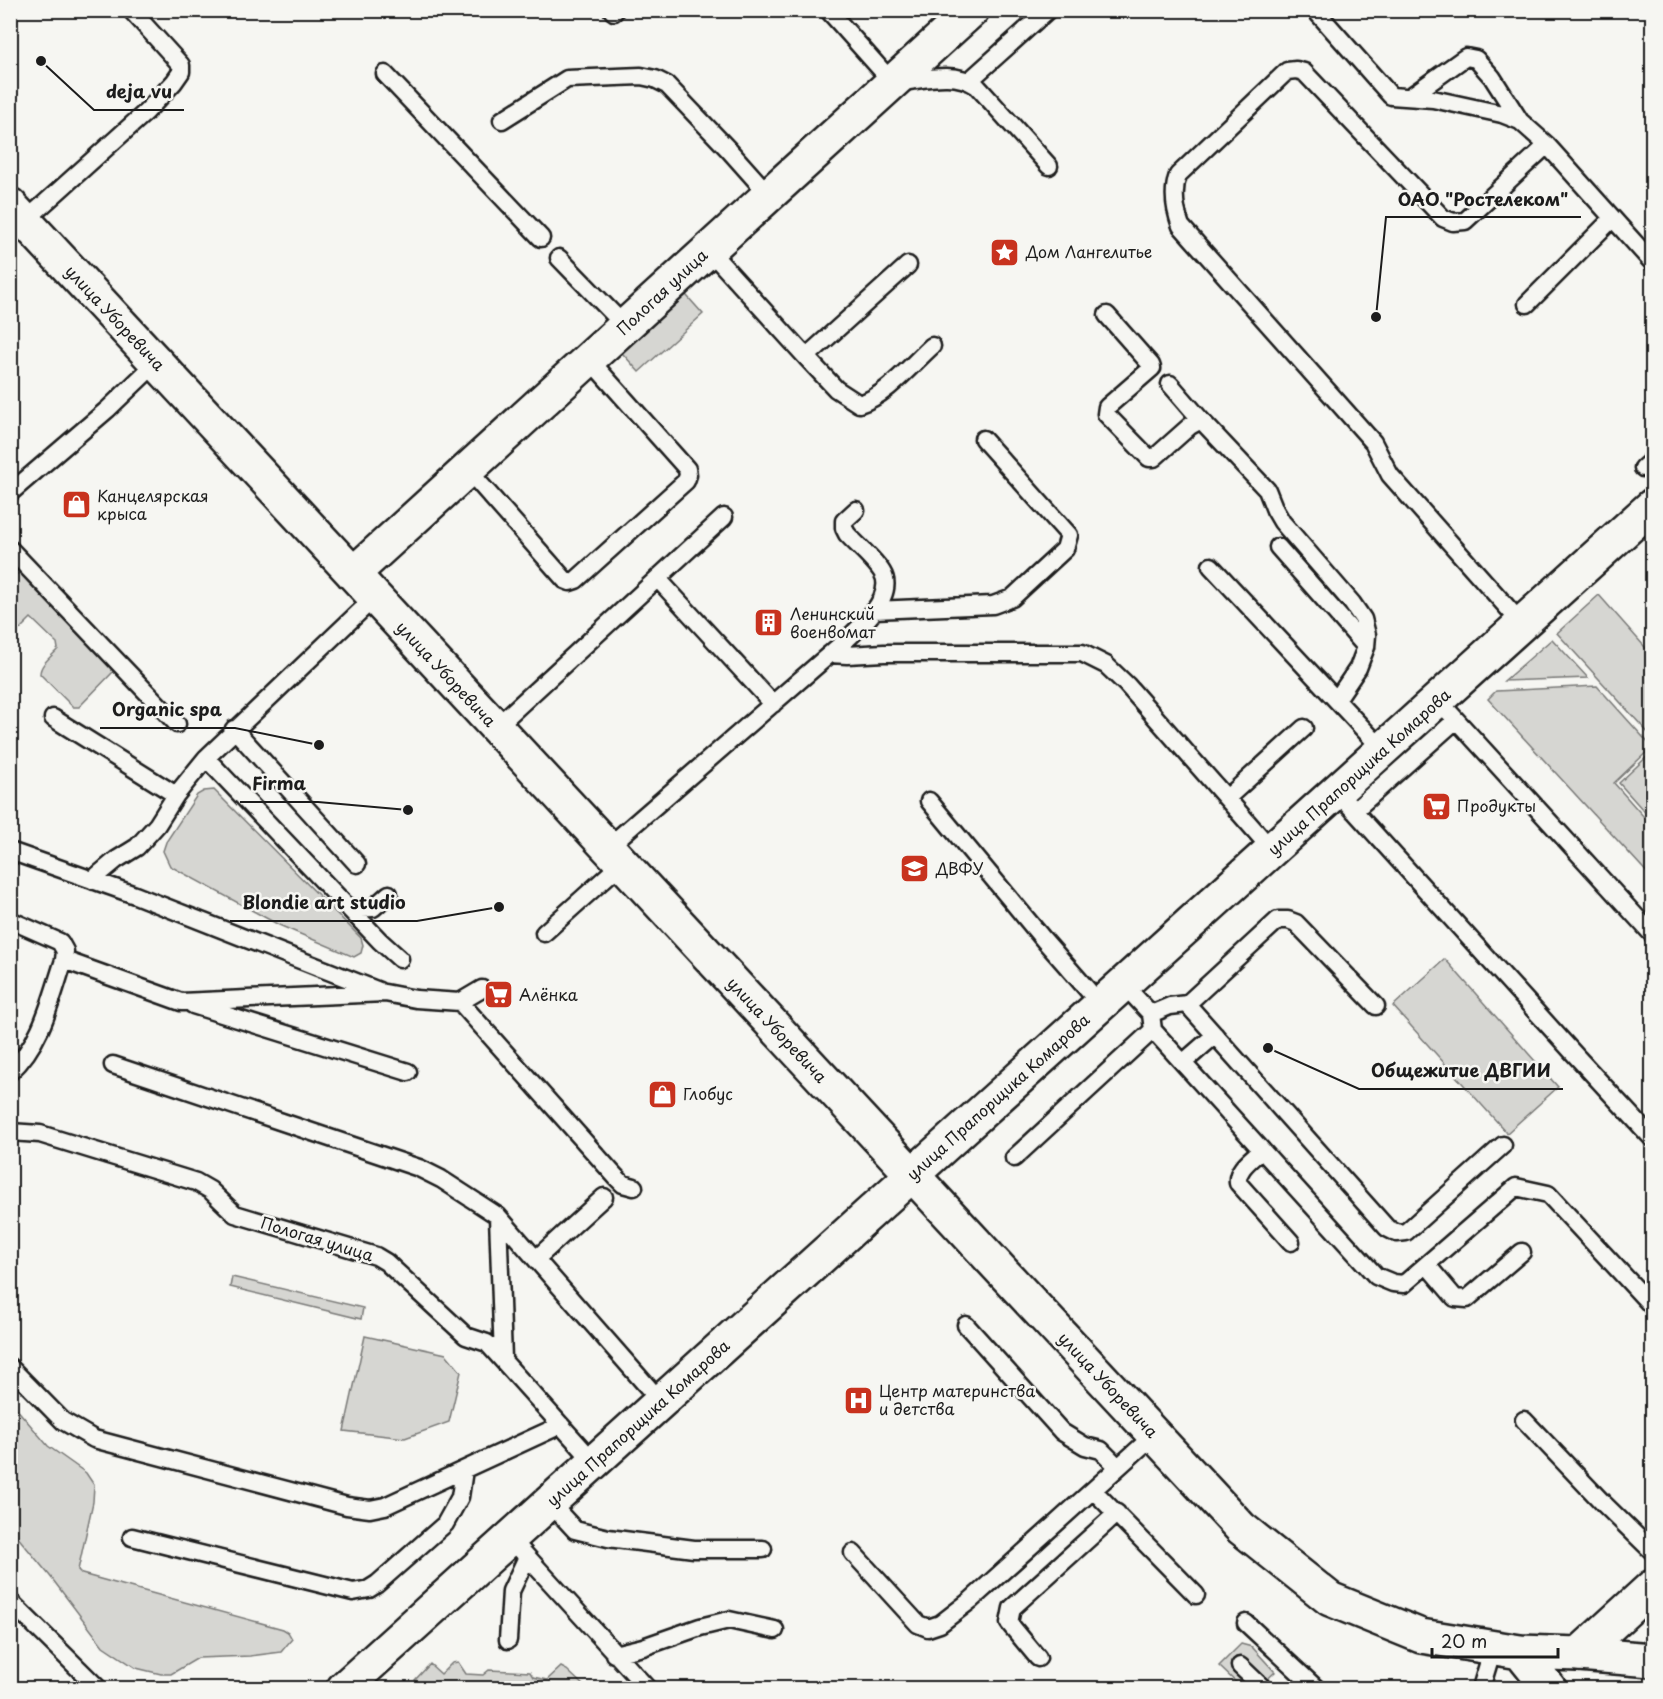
<svg xmlns="http://www.w3.org/2000/svg" width="1663" height="1699" font-family="'Playpen Sans',sans-serif">
  <style>
    .green { fill: #d6d6d2; stroke: #797977; stroke-width: 1.5 }
    .lines { fill: none; stroke-linecap: round; stroke-linejoin: round }
    .lane-casing { stroke: #1c1c1c; stroke-width: 21 }
    .street-casing { stroke: #1c1c1c; stroke-width: 38 }
    .secondary-casing { stroke: #1c1c1c; stroke-width: 38 }
    .lane { stroke: #f6f6f2; stroke-width: 16 }
    .street { stroke: #f6f6f2; stroke-width: 33 }
    .secondary { stroke: #f6f6f2; stroke-width: 33 }
    .labels { text-anchor: middle; stroke-width: 5; stroke-linejoin: round; paint-order: stroke }
    .poi-label { font-size: 16px; fill: #1c1c1c; stroke: #f6f6f2; text-anchor: start }
    .street-label { font-size: 16px; fill: #1c1c1c; stroke: #f6f6f2 }
    .leader { fill: none; stroke: #1c1c1c; stroke-width: 2 }
    .callout-dot { fill: #1c1c1c; stroke: #f6f6f2; stroke-width: 2 }
    .callout-label { font-size: 18px; text-anchor: middle; font-weight: bold; fill: #1c1c1c; stroke: #f6f6f2; stroke-width: 5; stroke-linejoin: round; paint-order: stroke }
  </style>
  <rect width="100%" height="100%" fill="#f6f6f2"/>
  <filter id="ink" filterUnits="userSpaceOnUse"><feTurbulence type="fractalNoise" baseFrequency=".0167" numOctaves="2"/><feDisplacementMap in="SourceGraphic" scale="12" xChannelSelector="R" yChannelSelector="G"/><feConvolveMatrix kernelMatrix="1 2 1 2 8 2 1 2 1" color-interpolation-filters="sRGB"/></filter>
  <g filter="url(#ink)">
    <path class="green" d="M 679,287 L 703,314 L 639,372 L 615,345 Z
      M 22,573 L 112,665 L 113,672 L 79,707 L 73,707 L 40,674 C 40,664 52,656 58,649 L 57,643 L 31,618 L 11,638 L 11,580 L 17,574 Z
      M 1599,595 L 1652,655 L 1652,737 L 1557,633 Z
      M 1552,639 L 1588,678 L 1504,681 Z
      M 1597,686 L 1652,747 L 1614,783 L 1652,826 L 1652,878 L 1488,699 L 1496,691 Z
      M 1652,752 L 1652,820 L 1619,783 Z
      M 214,790 L 361,938 L 363,945 L 361,953 L 354,957 L 279,925 L 170,866 L 163,851 L 166,842 L 197,795 L 204,791 Z
      M 1445,959 L 1558,1087 L 1507,1133 L 1393,1006 Z
      M 232,1277 L 363,1308 L 361,1319 L 230,1287 Z
      M 365,1336 L 446,1354 L 461,1372 L 449,1422 L 405,1438 L 344,1431 Z
      M 10,1401 L 48,1446 L 86,1473 L 94,1485 L 93,1502 L 78,1570 L 82,1574 L 283,1629 L 288,1632 L 292,1639 L 281,1652 L 250,1656 L 198,1658 L 171,1674 L 161,1674 L 136,1668 L 103,1646 L 50,1576 L 11,1529 Z
      M 1241,1644 L 1252,1647 L 1275,1672 L 1258,1688 L 1242,1688 L 1219,1666 Z
      M 458,1662 L 466,1674 L 483,1675 L 489,1670 L 530,1672 L 533,1677 L 547,1680 L 561,1667 L 567,1670 L 586,1688 L 423,1688 L 415,1680 L 430,1664 L 441,1674 L 452,1663 Z"/>
    <g class="lines">
      <defs>
        <path id="lane" d="M 612,10 L 614,12
          M 828,10 L 893,83 C 920,81 953,69 977,86 L 1049,166
          M 1315,10 L 1391,96 L 1433,99 L 1502,114 L 1520,121 L 1547,145 L 1652,262
          M 385,74 L 541,238
          M 969,81 L 1048,10
          M 1411,96 L 1460,61 L 1466,57 L 1476,59 L 1492,77 L 1520,121
          M 502,120 L 567,79 L 641,76 L 655,79 L 667,85 L 728,149 L 768,194
          M 25,221 L 146,112 L 174,82 L 181,72 L 181,65 L 131,10
          M 708,249 L 806,357 L 908,265
          M 559,258 L 625,326
          M 1527,304 L 1612,219
          M 1107,315 L 1151,365 L 1152,368 L 1107,407 L 1106,414 L 1149,458 L 1154,458 L 1190,426 L 1201,420 L 1267,490 L 1275,510 L 1282,522 L 1352,603 L 1363,619 L 1367,635 L 1366,647
          M 806,357 L 836,389 L 859,404 C 885,397 912,364 932,346
          M 1170,384 L 1201,420
          M 1643,468 L 1652,460
          M 467,469 L 565,580 L 570,582 L 576,580 L 686,481 L 688,475 L 687,469 L 589,359
          M 10,493 L 108,409 L 156,363
          M 1278,547 L 1366,647 L 1358,668 L 1337,699
          M 10,549 L 177,724
          M 1211,566 L 1383,750
          M 658,579 L 773,704
          M 874,610 L 993,605 L 1012,598 L 1065,549 L 1069,535 L 983,439
          M 1522,624 L 1390,475 L 1373,442 L 1181,226 C 1175,210 1172,192 1178,175 L 1287,71 L 1296,70 L 1304,72 L 1443,218 L 1453,222 L 1465,221 L 1547,145
          M 830,654 L 847,655 L 884,653 L 1082,653 L 1106,665 L 1127,685 L 1272,850
          M 1438,700 L 1652,934
          M 53,718 L 176,795
          M 496,727 L 724,517
          M 234,729 L 357,864
          M 206,758 L 380,941 L 400,959
          M 1337,792 L 1577,1057 L 1652,1138
          M 1227,798 L 1304,728
          M 929,801 L 1044,940 L 1101,1005
          M 1354,811 L 1456,720
          M 608,847 L 830,654 C 848,638 899,599 882,572 C 874,559 858,546 847,534 L 844,528 L 844,521 L 856,510
          M 10,851 L 135,895 L 379,991
          M 94,881 L 98,875 L 116,860 L 137,847 L 157,825 L 176,795 L 206,758 L 375,597
          M 350,909 L 373,908 L 389,894
          M 10,920 L 60,942 L 65,951 L 64,960 C 51,999 42,1043 10,1072
          M 544,933 L 622,863
          M 64,960 L 181,1002 L 385,993 L 416,999 L 460,1002 L 482,989
          M 1124,985 L 1151,1014 L 1153,1030
          M 460,1002 L 616,1177 L 623,1184 L 634,1187
          M 193,1005 L 408,1072
          M 1376,1006 L 1296,923 L 1288,920 L 1278,920 L 1187,1004 L 1387,1228 L 1397,1233 L 1406,1232 L 1503,1145
          M 1151,1014 L 1170,1006 L 1187,1004
          M 1184,1062 L 1215,1035
          M 113,1065 L 419,1168 L 441,1179 L 498,1216 L 661,1402
          M 10,1132 L 40,1134 L 196,1182 L 210,1190 L 235,1214 L 376,1256 L 386,1262 L 466,1336 L 487,1343 L 594,1462
          M 1261,1150 C 1252,1159 1236,1169 1238,1183 L 1291,1242
          M 1014,1158 L 1153,1030 L 1376,1276 L 1393,1283 L 1404,1284 L 1516,1187 L 1548,1194 L 1652,1306
          M 498,1216 L 503,1359
          M 536,1259 L 604,1197
          M 1427,1265 L 1455,1298 L 1467,1299 L 1522,1252
          M 966,1325 L 1062,1432 L 1085,1446 L 1101,1450 L 1118,1467
          M 10,1367 L 63,1421 L 94,1439 L 347,1506 L 370,1509 L 385,1506 L 561,1425
          M 1524,1420 L 1604,1504 L 1652,1551
          M 1093,1490 L 1196,1595
          M 550,1503 L 575,1530 L 608,1538 L 694,1549 L 763,1549
          M 132,1537 L 353,1592 L 369,1589 L 377,1584 L 445,1524 L 460,1497 L 464,1470
          M 510,1538 L 647,1688
          M 853,1553 L 918,1624 L 928,1628 L 940,1624 L 971,1600 L 1154,1435
          M 10,1601 L 98,1688
          M 1246,1623 L 1316,1688
          M 508,1640 L 511,1591 L 527,1557
          M 614,1654 L 643,1647 L 700,1627 L 729,1620 L 775,1630
          M 1038,1658 L 1009,1623 L 1012,1608 L 1117,1513
          M 1240,1666 L 1263,1688
          M 1481,1688 L 1493,1648"/>
        <path id="street" d="M 1579,1654 L 1652,1587
          M 344,1688 L 912,1175"/>
        <path id="secondary" d="M 10,205 L 1241,1528 L 1330,1599 L 1421,1636 L 1520,1652 L 1579,1654 L 1652,1660
          M 353,574 L 972,10
          M 912,1175 L 1652,506
          M 1520,1652 L 1549,1688"/>
      </defs>
      <use href="#lane" class="lane-casing"/>
      <use href="#street" class="street-casing"/>
      <use href="#secondary" class="secondary-casing"/>
      <use href="#lane" class="lane"/>
      <use href="#street" class="street"/>
      <use href="#secondary" class="secondary"/>
    </g>
  </g>
  <defs>
    <symbol id="sight-square" viewBox="-11 -11 22 22"><rect x="-9" y="-9" width="18" height="18" rx="4" fill="#c8321e" stroke="#f6f6f2"/><path d="M0-6L1.8-2.2L6-1.7L2.9 1.2L3.7 5.4L0 3.3L-3.7 5.4L-2.9 1.2L-6-1.7L-1.8-2.2Z" fill="#fff"/></symbol>
    <symbol id="shop-square" viewBox="-11 -11 22 22"><rect x="-9" y="-9" width="18" height="18" rx="4" fill="#c8321e" stroke="#f6f6f2"/><path d="M-5-2.5h2.3a2.7 3.5 0 0 1 5.4 0H5L5.5 6h-11ZM-1.5-2.5h3a1.5 2.3 0 0 0-3 0Z" fill="#fff"/></symbol>
    <symbol id="building-square" viewBox="-11 -11 22 22"><rect x="-9" y="-9" width="18" height="18" rx="4" fill="#c8321e" stroke="#f6f6f2"/><path d="M-4-6H4V6H1V3H-1V6H-4ZM-2.5-4.3h1.7v1.8h-1.7ZM.8-4.3h1.7v1.8H.8ZM-2.5-1h1.7V.8h-1.7ZM.8-1h1.7V.8H.8Z" fill="#fff"/></symbol>
    <symbol id="supermarket-square" viewBox="-11 -11 22 22"><rect x="-9" y="-9" width="18" height="18" rx="4" fill="#c8321e" stroke="#f6f6f2"/><path d="M-6-5.5h2.5l.6 2H6L4.5 2H-2.5L-4.4-4H-6ZM-1.5 3.2a1.3 1.3 0 1 0 .1 0ZM3 3.2a1.3 1.3 0 1 0 .1 0Z" fill="#fff"/></symbol>
    <symbol id="university-square" viewBox="-11 -11 22 22"><rect x="-9" y="-9" width="18" height="18" rx="4" fill="#c8321e" stroke="#f6f6f2"/><path d="M0-5L7-2L0 1L-7-2ZM-4 1L0 2.5L4 1V4Q0 6-4 4Z" fill="#fff"/></symbol>
    <symbol id="hospital-square" viewBox="-11 -11 22 22"><rect x="-9" y="-9" width="18" height="18" rx="4" fill="#c8321e" stroke="#f6f6f2"/><path d="M-5-5h3v3.5h4V-5h3V5h-3V1.5h-4V5h-3Z" fill="#fff"/></symbol>
  </defs>
  <g fill-rule="evenodd">
    <use href="#sight-square" x="988" y="236" width="33" height="33"/>
    <use href="#shop-square" x="60" y="488" width="33" height="33"/>
    <use href="#building-square" x="752" y="606" width="33" height="33"/>
    <use href="#supermarket-square" x="1420" y="790" width="33" height="33"/>
    <use href="#university-square" x="898" y="852" width="33" height="33"/>
    <use href="#supermarket-square" x="482" y="978" width="33" height="33"/>
    <use href="#shop-square" x="646" y="1078" width="33" height="33"/>
    <use href="#hospital-square" x="842" y="1384" width="33" height="33"/>
  </g>
  <g class="labels">
    <g class="poi-label">
      <text x="1026" y="258">Дом Лангелитье</text>
      <text x="97" y="502">Канцелярская<tspan x="97" dy="18">крыса</tspan></text>
      <text x="790" y="620">Ленинский<tspan x="790" dy="18">военвомат</tspan></text>
      <text x="1457" y="812">Продукты</text>
      <text x="936" y="875">ДВФУ</text>
      <text x="519" y="1001">Алёнка</text>
      <text x="683" y="1100">Глобус</text>
      <text x="879" y="1397">Центр материнства<tspan x="879" dy="18">и детства</tspan></text>
    </g>
    <g class="street-label">
      <text transform="translate(662 292) rotate(-43)" y="6">Пологая улица</text>
      <text transform="translate(115 318) rotate(47)" y="6">улица Уборевича</text>
      <text transform="translate(446 674) rotate(47)" y="6">улица Уборевича</text>
      <text transform="translate(1359 772) rotate(-42)" y="6">улица Прапорщика Комарова</text>
      <text transform="translate(777 1030) rotate(47)" y="6">улица Уборевича</text>
      <text transform="translate(998 1097) rotate(-42)" y="6">улица Прапорщика Комарова</text>
      <text transform="translate(317 1239) rotate(17)" y="6">Пологая улица</text>
      <text transform="translate(1108 1385) rotate(47)" y="6">улица Уборевича</text>
      <text transform="translate(638 1423) rotate(-42)" y="6">улица Прапорщика Комарова</text>
    </g>
  </g>
  <path class="leader" d="M41 61L94 110H184M1376 317L1386 217H1581M319 745L235 728H100M408 810L318 802H240M499 907L417 921H230M1268 1048L1359 1089H1563"/>
  <g class="callout-dot">
    <circle cx="41" cy="61" r="6"/>
    <circle cx="1376" cy="317" r="6"/>
    <circle cx="319" cy="745" r="6"/>
    <circle cx="408" cy="810" r="6"/>
    <circle cx="499" cy="907" r="6"/>
    <circle cx="1268" cy="1048" r="6"/>
  </g>
  <g class="callout-label">
    <text x="139" y="98">deja vu</text>
    <text x="1483" y="206">ОАО "Ростелеком"</text>
    <text x="167" y="716">Organic spa</text>
    <text x="279" y="790">Firma</text>
    <text x="324" y="909">Blondie art studio</text>
    <text x="1461" y="1077">Общежитие ДВГИИ</text>
  </g>
  <rect width="1663" height="1699" fill="none" stroke="#f6f6f2" stroke-width="36"/>
  <rect x="18" y="18" width="1627" height="1663" fill="none" stroke="#1c1c1c" stroke-width="2" filter="url(#ink)"/>
  <path d="M1432 1648v9h126v-9" fill="none" stroke="#1c1c1c" stroke-width="3"/>
  <text x="1441" y="1648" font-size="18" fill="#1c1c1c" stroke="#f6f6f2" stroke-width="4.5" paint-order="stroke">20 m</text>
</svg>
